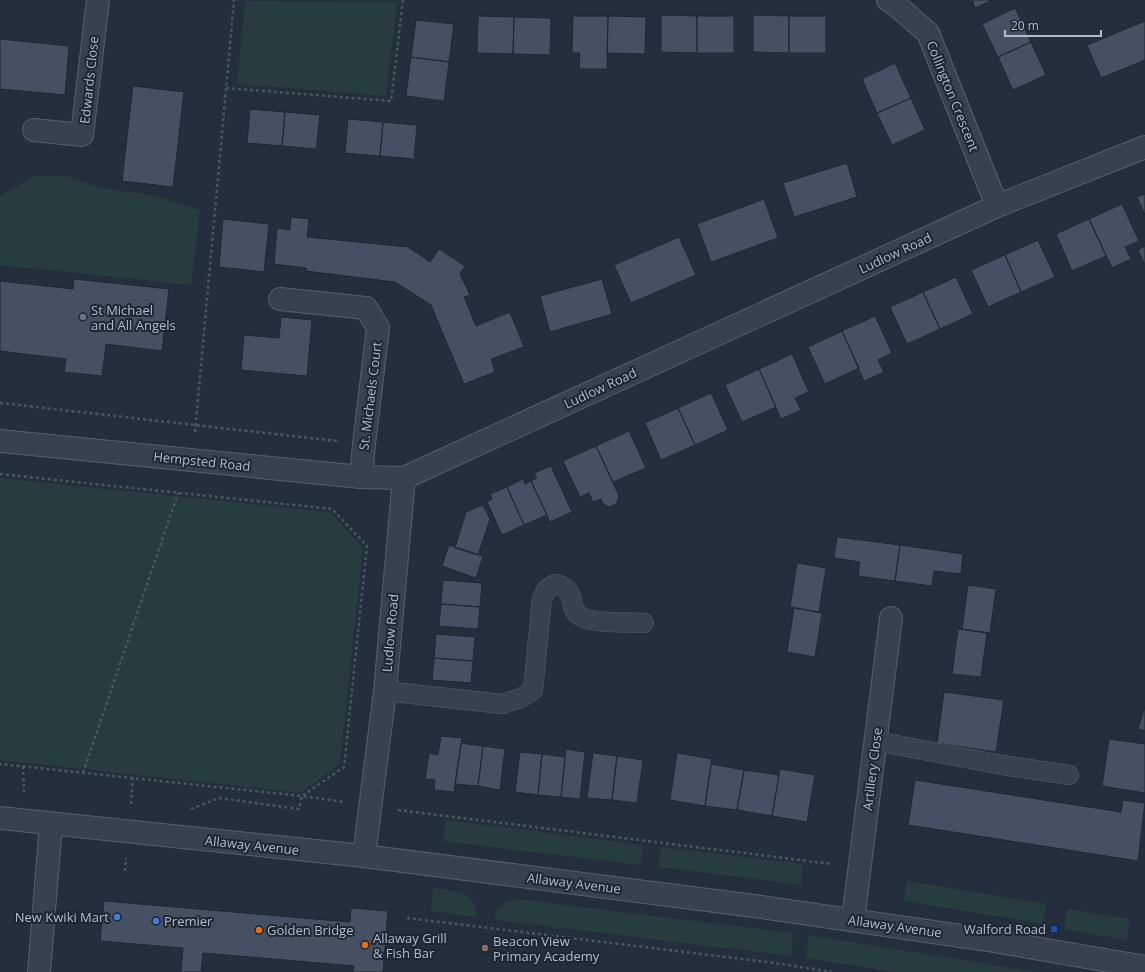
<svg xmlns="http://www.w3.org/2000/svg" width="1145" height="972" font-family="'Open Sans',sans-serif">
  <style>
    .green { fill: #263c3f }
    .building { fill: #455162; stroke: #1f2835 }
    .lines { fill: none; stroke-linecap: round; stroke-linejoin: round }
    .service-casing { stroke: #565f6c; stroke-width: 20 }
    .minor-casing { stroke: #565f6c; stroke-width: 24 }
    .tertiary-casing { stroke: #565f6c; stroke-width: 24 }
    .path { stroke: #44595c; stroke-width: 2.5; stroke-dasharray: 3 3; stroke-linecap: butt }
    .service { stroke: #38414e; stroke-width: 19 }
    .minor { stroke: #38414e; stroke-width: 22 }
    .tertiary { stroke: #38414e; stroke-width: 22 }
    .worship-dot { fill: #6b7280; stroke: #1d2633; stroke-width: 1.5 }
    .shop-dot { fill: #3f7fe0; stroke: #1d2633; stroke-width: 1.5 }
    .transit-dot { fill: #1a4fb4; stroke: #1d2633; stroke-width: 1.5 }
    .food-dot { fill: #e8710a; stroke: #1d2633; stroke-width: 1.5 }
    .education-dot { fill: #8d6e63; stroke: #1d2633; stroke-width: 1.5 }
    .labels { text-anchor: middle; stroke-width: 4; stroke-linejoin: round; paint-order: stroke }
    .street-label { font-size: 13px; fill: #b4bcc9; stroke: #1d2633 }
    .poi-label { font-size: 13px; fill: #b4bcc9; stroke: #1d2633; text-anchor: start }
  </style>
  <rect width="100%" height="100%" fill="#242f3e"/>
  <path class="green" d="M 245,1 L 397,2 L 386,96 L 237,84 Z
    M 34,176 L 66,176 L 100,188 L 151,195 L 200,210 L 191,285 L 0,265 L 0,196 Z
    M 0,478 L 330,512 L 363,548 L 340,764 L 301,793 L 0,760 Z
    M 446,820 L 643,845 L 640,865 L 443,841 Z
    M 661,847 L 803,864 L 801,885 L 659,867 Z
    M 907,881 L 1046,904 L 1043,924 L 904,901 Z
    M 433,888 C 453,891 477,890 476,917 L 431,911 Z
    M 516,899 L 793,933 L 791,956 L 495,920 L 496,910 L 505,903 Z
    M 1067,909 L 1130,919 L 1126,940 L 1064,929 Z
    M 809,935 L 1035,972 L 894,972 L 806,958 Z"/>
  <path class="building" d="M 972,0 L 992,0 L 975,8 Z
    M 1015,8 L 1031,42 L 998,57 L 982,24 Z
    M 661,15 L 697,16 L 697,53 L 661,52 Z
    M 753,15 L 789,16 L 789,53 L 753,52 Z
    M 478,16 L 514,17 L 513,54 L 477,53 Z
    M 573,16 L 608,16 L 607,69 L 579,69 L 580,53 L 572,53 Z
    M 608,16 L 646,17 L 645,54 L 607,53 Z
    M 697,16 L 734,16 L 734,53 L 697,53 Z
    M 789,16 L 826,16 L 826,53 L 789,53 Z
    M 514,17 L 551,18 L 550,55 L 513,54 Z
    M 416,20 L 454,24 L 449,62 L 411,57 Z
    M 1145,21 L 1145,60 L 1101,78 L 1087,45 Z
    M 0,39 L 69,46 L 65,95 L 0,89 Z
    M 1031,42 L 1046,75 L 1013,90 L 998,57 Z
    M 411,57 L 449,62 L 444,101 L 406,96 Z
    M 895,63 L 911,98 L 877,113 L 862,79 Z
    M 133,86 L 184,92 L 173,187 L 122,181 Z
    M 911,98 L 925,130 L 892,145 L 877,113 Z
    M 250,109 L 285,112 L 282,146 L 247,143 Z
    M 285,112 L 320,115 L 316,149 L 282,146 Z
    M 348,119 L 383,122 L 380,156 L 345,153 Z
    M 383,122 L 417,125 L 414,159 L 380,156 Z
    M 847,163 L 857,197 L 794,217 L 783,183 Z
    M 1145,194 L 1145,215 L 1137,197 Z
    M 764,199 L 778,238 L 711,262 L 697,224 Z
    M 1122,204 L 1139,241 L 1125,247 L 1131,259 L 1112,268 L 1089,219 Z
    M 291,217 L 309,219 L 307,237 L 408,247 L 430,262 L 439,249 L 465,266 L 460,274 L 470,295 L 464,297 L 476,326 L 510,312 L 524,347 L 491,359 L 495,372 L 464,384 L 431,305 L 395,282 L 306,271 L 306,268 L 274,264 L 277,228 L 290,230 Z
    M 223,219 L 269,224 L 264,272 L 219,267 Z
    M 1089,219 L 1106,256 L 1072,271 L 1056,234 Z
    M 679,237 L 696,275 L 631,303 L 614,265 Z
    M 1038,240 L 1055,277 L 1021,292 L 1005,255 Z
    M 1145,246 L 1145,265 L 1138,250 Z
    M 1005,255 L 1021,292 L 988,307 L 971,270 Z
    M 956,277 L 973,314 L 940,329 L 923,292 Z
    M 74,279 L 169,289 L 162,351 L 106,344 L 102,376 L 64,372 L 66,359 L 0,351 L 0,281 L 73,289 Z
    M 602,279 L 612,314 L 550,332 L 540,296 Z
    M 923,292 L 940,329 L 907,344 L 890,307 Z
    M 875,316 L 892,353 L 878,360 L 884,372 L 864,381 L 842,331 Z
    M 281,317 L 312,320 L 307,376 L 241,370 L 244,335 L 279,338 Z
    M 842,331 L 859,368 L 825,384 L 808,347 Z
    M 792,354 L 809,392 L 795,398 L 801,410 L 781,419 L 759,369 Z
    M 759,369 L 776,407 L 742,422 L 725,385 Z
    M 711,393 L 728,430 L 695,445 L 678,408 Z
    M 678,408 L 695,445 L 661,460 L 645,423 Z
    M 629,431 L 646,468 L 613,482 L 596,446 Z
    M 596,446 L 619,496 L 617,503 L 610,507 L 603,504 L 601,499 L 593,502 L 589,493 L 580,497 L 563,461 Z
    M 551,466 L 572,512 L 550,522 L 531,481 L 537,478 L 534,473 Z
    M 523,479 L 525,484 L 531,481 L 547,515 L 524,525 L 507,487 Z
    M 507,487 L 524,525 L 502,535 L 487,502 L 492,499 L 490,494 Z
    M 483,505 L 490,519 L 478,555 L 455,548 L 466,512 Z
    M 837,537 L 900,545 L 895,581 L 858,576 L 860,562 L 834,558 Z
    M 449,545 L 483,556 L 476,578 L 442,566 Z
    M 900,545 L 963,554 L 961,574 L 934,571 L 932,586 L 895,581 Z
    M 797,563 L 826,568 L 819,612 L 790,607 Z
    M 443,580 L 482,583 L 480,607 L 441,604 Z
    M 968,585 L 996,589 L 990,633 L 962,629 Z
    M 441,604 L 480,607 L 478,629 L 439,626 Z
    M 794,608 L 822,613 L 815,657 L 787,652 Z
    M 958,629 L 987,633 L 981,677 L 952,674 Z
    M 436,634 L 475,637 L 473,661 L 434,658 Z
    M 434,658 L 473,661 L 471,683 L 432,680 Z
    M 944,692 L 1004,700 L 996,752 L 937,743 Z
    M 1145,707 L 1145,731 L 1138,729 Z
    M 441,736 L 462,738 L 454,792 L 434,790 L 435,780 L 425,779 L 429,753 L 438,755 Z
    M 1109,739 L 1145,744 L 1145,793 L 1102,786 Z
    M 461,743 L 483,746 L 478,786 L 455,784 Z
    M 483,746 L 505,749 L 500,790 L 478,786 Z
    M 566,749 L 585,752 L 580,799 L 561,797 Z
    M 520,752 L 542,754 L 538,795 L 515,792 Z
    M 593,753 L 617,756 L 612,800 L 587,798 Z
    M 677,753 L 712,759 L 705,806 L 670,800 Z
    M 542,754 L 565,757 L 561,797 L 538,795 Z
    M 617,756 L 643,760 L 637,803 L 612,800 Z
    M 711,764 L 744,770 L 737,810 L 705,806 Z
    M 780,769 L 815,775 L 807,822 L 772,816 Z
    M 744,770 L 779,775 L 772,816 L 737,810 Z
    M 915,780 L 1121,812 L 1123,800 L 1145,803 L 1138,861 L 908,825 Z
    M 104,901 L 350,922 L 351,908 L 388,911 L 383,972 L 353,972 L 354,966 L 203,953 L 201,972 L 181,972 L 183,948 L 100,941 Z"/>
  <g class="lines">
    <defs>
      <path id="service" d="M 385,691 L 502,704 L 521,698 L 533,690 L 542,599 L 547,589 L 555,584 C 580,590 565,605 580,616 C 592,624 628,622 644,623
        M 875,741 L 1003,765 L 1069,775"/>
      <path id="minor" d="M 888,0 L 896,5 L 928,33 L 997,206
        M 34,130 L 82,135 L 98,0
        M 280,299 L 366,308 L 378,328 L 364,444 L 361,477
        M 0,441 L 361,477 L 404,478 L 997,206 L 1145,147
        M 364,856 L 385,691 L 404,478
        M 853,920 L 891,618
        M 39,972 L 51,824"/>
      <path id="tertiary" d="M 0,818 L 364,856 L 754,906 L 988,940 L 1145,967"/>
    </defs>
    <use href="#service" class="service-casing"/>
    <use href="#minor" class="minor-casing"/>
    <use href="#tertiary" class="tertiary-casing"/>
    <path class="path" d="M 226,88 L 391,101 L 403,0
      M 0,403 L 337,441
      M 195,432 L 234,0
      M 0,474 L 332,509 L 367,546 L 344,767 L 302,796 L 0,764
      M 23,766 L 24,792
      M 83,773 L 178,493
      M 131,804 L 133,778
      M 191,809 L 219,798 L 299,809 L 302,796 L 344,802
      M 398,810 L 832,864
      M 125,871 L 126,858
      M 407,918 L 775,963 L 832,972"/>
    <use href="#service" class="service"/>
    <use href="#minor" class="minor"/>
    <use href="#tertiary" class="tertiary"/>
  </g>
  <circle class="worship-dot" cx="83" cy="317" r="4"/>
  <g class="shop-dot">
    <circle cx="117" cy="917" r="4"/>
    <circle cx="156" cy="921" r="4"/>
  </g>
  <rect class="transit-dot" x="1050" y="925" width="8" height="8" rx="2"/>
  <g class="food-dot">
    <circle cx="259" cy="930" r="4"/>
    <circle cx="365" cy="945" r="4"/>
  </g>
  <circle class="education-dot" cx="485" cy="948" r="4"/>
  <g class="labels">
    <g class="street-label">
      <text transform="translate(89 80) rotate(-84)" y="5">Edwards Close</text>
      <text transform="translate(953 96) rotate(68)" y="5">Collington Crescent</text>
      <text transform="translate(895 253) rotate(-25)" y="5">Ludlow Road</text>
      <text transform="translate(600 388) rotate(-25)" y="5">Ludlow Road</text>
      <text transform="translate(370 396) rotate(-83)" y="5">St. Michaels Court</text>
      <text transform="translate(202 461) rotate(6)" y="5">Hempsted Road</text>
      <text transform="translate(390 633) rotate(-85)" y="5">Ludlow Road</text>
      <text transform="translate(872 769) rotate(-83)" y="5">Artillery Close</text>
      <text transform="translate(252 845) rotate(6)" y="5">Allaway Avenue</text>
      <text transform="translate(574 883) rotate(7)" y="5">Allaway Avenue</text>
      <text transform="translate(895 926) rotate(8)" y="5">Allaway Avenue</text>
    </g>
    <g class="poi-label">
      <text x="91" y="315">St Michael<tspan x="91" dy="15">and All Angels</tspan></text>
      <text x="109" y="922" text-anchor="end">New Kwiki Mart</text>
      <text x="164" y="926">Premier</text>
      <text x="1046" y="934" text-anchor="end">Walford Road</text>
      <text x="267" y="935">Golden Bridge</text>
      <text x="373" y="943">Allaway Grill<tspan x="373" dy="15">&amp; Fish Bar</tspan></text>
      <text x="493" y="946">Beacon View<tspan x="493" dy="15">Primary Academy</tspan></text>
    </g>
  </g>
  <path d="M1005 30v6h96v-6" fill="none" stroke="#b4bcc9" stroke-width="2"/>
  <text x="1011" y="30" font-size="12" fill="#b4bcc9" stroke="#1d2633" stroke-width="3" paint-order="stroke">20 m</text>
</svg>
